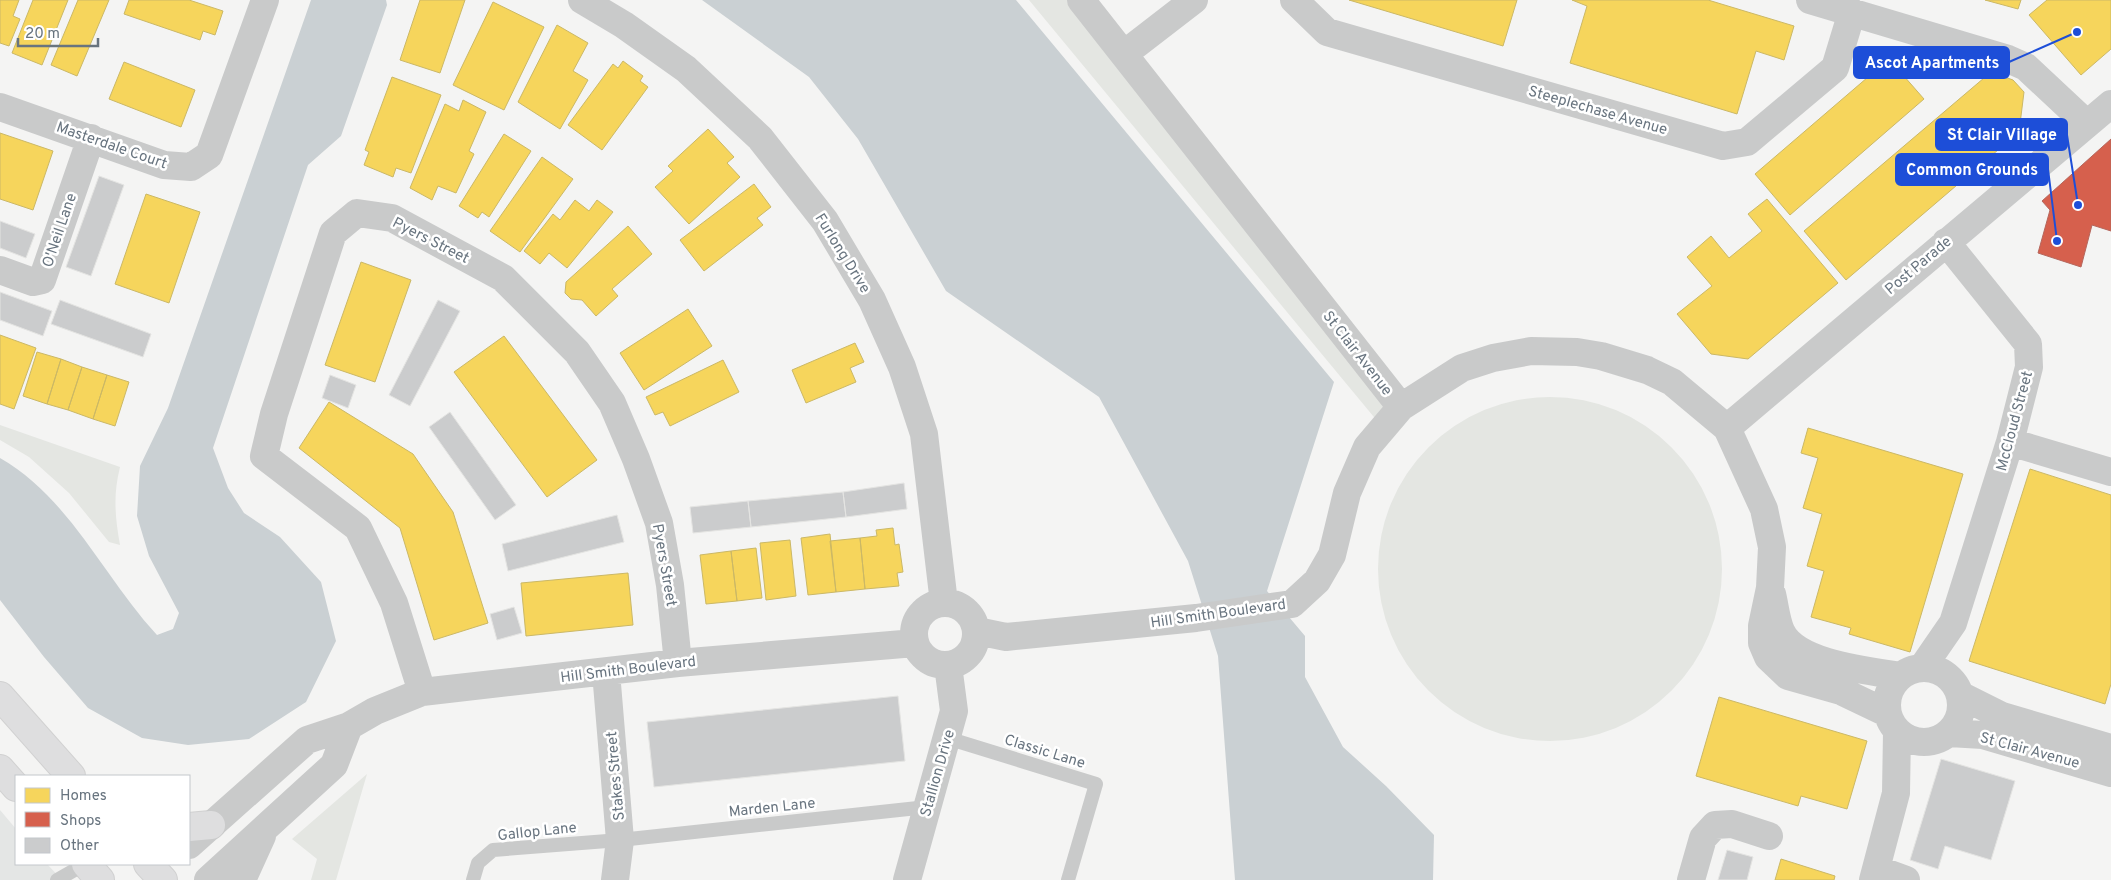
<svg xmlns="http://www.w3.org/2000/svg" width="2111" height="880" font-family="Overpass,sans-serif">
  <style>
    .built { fill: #e4e6e5 }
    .green { fill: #e4e6e2 }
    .water { fill: #cad0d3 }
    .homes { fill: #f6d55c; stroke: #cbb866 }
    .shops { fill: #d6604d; stroke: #b5665c }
    .building { fill: #cbcccd; stroke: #e4e4e2 }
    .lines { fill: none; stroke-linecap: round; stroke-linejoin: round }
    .secondary-casing { stroke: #d1d1d1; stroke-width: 30 }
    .lane { stroke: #c9caca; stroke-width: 14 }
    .street { stroke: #c9caca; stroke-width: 28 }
    .secondary { stroke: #dededf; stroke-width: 28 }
    .labels { text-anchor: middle; stroke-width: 5; stroke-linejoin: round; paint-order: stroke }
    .street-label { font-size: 15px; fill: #68747f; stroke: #fff }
    .leader { fill: none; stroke: #1d4ed8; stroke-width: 2 }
    .callout-dot { fill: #1d4ed8; stroke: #fff; stroke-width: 2 }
    .callout { fill: #1d4ed8; stroke: #1d4ed8; stroke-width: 2 }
    .callout-label { font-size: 16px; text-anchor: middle; font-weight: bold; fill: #fff }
  </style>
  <rect width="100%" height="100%" fill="#f4f4f3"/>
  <path class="built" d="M 0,810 L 16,829 L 16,864 L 47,864 L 62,880 L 0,880 Z"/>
  <path class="green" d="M 1029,0 L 1079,0 L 1401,407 L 1383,428 Z
    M1378 569a172 172 0 1 1 344 0a172 172 0 1 1-344 0Z
    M 0,425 L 120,467 C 113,495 115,517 120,545 L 109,542 L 69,493 L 29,457 L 0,440 Z
    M 367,774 L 336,880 L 311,880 L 317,859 L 292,839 Z"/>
  <path class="water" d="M 311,0 L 386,0 L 387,5 L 341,136 L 308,165 L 213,448 L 228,488 L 244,513 L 280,537 L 321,582 L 336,641 L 306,702 L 249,739 L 188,745 L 142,738 L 88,708 L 44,657 L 0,600 L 0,458 C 70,498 104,578 157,635 L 173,629 L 179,613 L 149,556 L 137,516 L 140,466 L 168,408 Z
    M 702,0 L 1016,0 L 1334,382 L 1267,591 L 1305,636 L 1305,677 L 1343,747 L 1386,786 L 1434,835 L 1433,880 L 1235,880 L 1218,656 L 1188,561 L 1099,397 L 946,291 L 858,139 L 809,77 Z"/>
  <path class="homes" d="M 0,0 L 19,0 L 13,16 L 20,19 L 9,46 L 0,43 Z
    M 33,0 L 68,0 L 42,65 L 12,53 Z
    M 78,0 L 109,0 L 77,76 L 51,65 Z
    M 129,0 L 189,0 L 223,11 L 215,35 L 203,31 L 200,40 L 124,14 Z
    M 420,0 L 465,0 L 440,73 L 400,60 Z
    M 1349,0 L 1517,0 L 1503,46 Z
    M 1572,0 L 1708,0 L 1794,26 L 1784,60 L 1756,51 L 1737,114 L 1570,63 L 1587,6 Z
    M 1985,0 L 2021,0 L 2018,9 Z
    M 2047,0 L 2111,0 L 2111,49 L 2081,75 L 2029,15 Z
    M 493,2 L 544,27 L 504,110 L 453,85 Z
    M 557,25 L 588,43 L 573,71 L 588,80 L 560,129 L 518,102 Z
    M 1889,59 L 1924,99 L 1790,215 L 1755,174 Z
    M 623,61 L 643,76 L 640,81 L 648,87 L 602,150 L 568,125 L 613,64 L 618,68 Z
    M 124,62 L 195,90 L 181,127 L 109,99 Z
    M 1991,72 L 2013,80 L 2024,92 L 2019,132 L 1846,280 L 1804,231 Z
    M 392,77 L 441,95 L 411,173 L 396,168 L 393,177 L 364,165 L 369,152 L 365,150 Z
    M 463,100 L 486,112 L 469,151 L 474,154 L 456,193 L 438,186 L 432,200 L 410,188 L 445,104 L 459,111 Z
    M 708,129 L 734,157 L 727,163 L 740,177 L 689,224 L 655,187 L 673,171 L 668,166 Z
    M 0,133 L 53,151 L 33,210 L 0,199 Z
    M 504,134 L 531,151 L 489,217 L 482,212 L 478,218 L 459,206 Z
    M 542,157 L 573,179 L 520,252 L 490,231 Z
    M 754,184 L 771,207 L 757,218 L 763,225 L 704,271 L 680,240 Z
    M 146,194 L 200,212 L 169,303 L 115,284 Z
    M 1767,199 L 1838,283 L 1748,359 L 1711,354 L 1677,314 L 1712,286 L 1687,257 L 1711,236 L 1729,258 L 1762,231 L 1748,214 Z
    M 575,200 L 589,211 L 597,200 L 613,212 L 567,268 L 549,253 L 540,264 L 524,251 L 553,214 L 560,220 Z
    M 628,226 L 652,254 L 612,289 L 618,296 L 596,316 L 582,300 L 571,299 L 565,293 L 566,282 Z
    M 361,262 L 411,280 L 375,382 L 325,365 Z
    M 688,309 L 712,346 L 644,390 L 620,353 Z
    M 0,335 L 36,348 L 14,409 L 0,404 Z
    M 504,336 L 597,460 L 547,497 L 454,372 Z
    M 855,343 L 864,362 L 850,368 L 856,382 L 806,403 L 792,370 Z
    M 37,352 L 61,359 L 47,404 L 23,396 Z
    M 61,359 L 82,367 L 68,410 L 47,404 Z
    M 723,360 L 739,392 L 670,426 L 663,412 L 655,415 L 646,397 Z
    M 82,367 L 107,375 L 93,419 L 68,410 Z
    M 107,375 L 129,382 L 115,426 L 93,419 Z
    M 329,402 L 413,454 L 453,512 L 488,623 L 434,640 L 400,528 L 299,448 Z
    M 1808,428 L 1963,474 L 1910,652 L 1849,634 L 1851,628 L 1811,617 L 1824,571 L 1807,566 L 1822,514 L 1803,508 L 1818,458 L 1801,453 Z
    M 2030,469 L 2111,495 L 2111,684 L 2105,704 L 1969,661 Z
    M 893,528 L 895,545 L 899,544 L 903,572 L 897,573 L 899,586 L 865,589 L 860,538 L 877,536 L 876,530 Z
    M 830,534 L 836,592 L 808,595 L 801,538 Z
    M 860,538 L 865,589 L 836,592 L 830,541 Z
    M 790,540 L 796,596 L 766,600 L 760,543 Z
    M 756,548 L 762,598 L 737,601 L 731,551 Z
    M 731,551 L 737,601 L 706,604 L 700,555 Z
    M 628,573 L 633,625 L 526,636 L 521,583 Z
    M 1719,697 L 1867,741 L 1847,809 L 1801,796 L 1798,806 L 1696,776 Z
    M 1781,859 L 1835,876 L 1834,880 L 1775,880 Z"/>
  <path class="shops" d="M 2111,139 L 2111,231 L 2092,225 L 2081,267 L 2038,253 L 2050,210 L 2042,201 Z"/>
  <path class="building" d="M 99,176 L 124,185 L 91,276 L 66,267 Z
    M 0,221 L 35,234 L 26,258 L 0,248 Z
    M 0,292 L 52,311 L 43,336 L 0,320 Z
    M 60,300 L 151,334 L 143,357 L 51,324 Z
    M 438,300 L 460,311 L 410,406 L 389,395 Z
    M 330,375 L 356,385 L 348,408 L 322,398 Z
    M 450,412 L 516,505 L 495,520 L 429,427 Z
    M 904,483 L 907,509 L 846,517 L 843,492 Z
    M 843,492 L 846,517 L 751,527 L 748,501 Z
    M 748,501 L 751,527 L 693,533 L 690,507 Z
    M 617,515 L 624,542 L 508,571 L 502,544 Z
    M 514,607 L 522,633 L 497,640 L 490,614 Z
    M 898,696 L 905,761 L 654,787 L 647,722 Z
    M 1941,759 L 2015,781 L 1991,860 L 1945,846 L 1938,869 L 1910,860 Z
    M 1727,850 L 1753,857 L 1747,880 L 1718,880 Z"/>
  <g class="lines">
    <defs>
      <path id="secondary" d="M 0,696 L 71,776
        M 0,769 L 16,787
        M 189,827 L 211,825
        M 86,864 L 100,880
        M 148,864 L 163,880"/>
    </defs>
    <use href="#secondary" class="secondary-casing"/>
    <path class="lane" d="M 947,738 L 1096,784 L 1068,880
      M 57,880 L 85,864
      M 473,880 L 478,863 L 493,850 L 620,840 L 927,807"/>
    <path class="street" d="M 582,0 L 624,25 L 686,69 L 760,138 L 825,221 L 872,300 L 902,367 L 924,434 L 944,603
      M 1081,0 L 1401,407
      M 1294,0 L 1327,32 L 1723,146 L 1747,142 L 1835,68 L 1852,12
      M 1810,0 L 2008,59 L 2026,67 L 2087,124
      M 1124,54 L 1194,0
      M 0,107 L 164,165 L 191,167 L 209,155 L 265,0
      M 0,270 L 33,282 L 42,280 L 91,138
      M 1727,428 L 2111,104
      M 2010,442 L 2111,472
      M 1772,594 C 1775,606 1776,620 1781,631 C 1796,664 1869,671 1901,676
      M914 634a31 31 0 1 1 62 0a31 31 0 1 1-62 0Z
      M 977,631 L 1006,637 L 1196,618 L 1292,604 L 1317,581 L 1332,555 L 1347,493 L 1367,447 L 1401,407 L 1462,368 L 1493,358 L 1531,351 L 1577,352 L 1601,356 L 1647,370 L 1672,382 L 1727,428 L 1764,509 L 1772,547 L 1770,588 L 1762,626 L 1762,643 L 1768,657 L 1788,676 L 1841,691 L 1887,713
      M1887 705a37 37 0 1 1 74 0a37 37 0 1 1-74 0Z
      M 1922,668 L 1953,623 L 2010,442 L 2029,367 L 2028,344 L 1946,242
      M 606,672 L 620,840 L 615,880
      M 422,692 L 394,603 L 358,528 L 264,456 L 274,414 L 333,233 L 357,213 L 392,218 L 503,278 L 577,352 L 612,403 L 636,459 L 659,523 L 670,585 L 678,663
      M 1960,695 L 2002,716 L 2111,748
      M 1949,733 L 1983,735 L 2111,773
      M 189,845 L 307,740 L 349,726 L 375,711 L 422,692 L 678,663 L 915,643
      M 1876,869 L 1906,880
      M 208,880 L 334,765 L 349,726
      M 242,880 L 262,836
      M 907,880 L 954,711 L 948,665
      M 1691,880 L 1703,838 L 1715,825 L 1732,824 L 1769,836
      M 1873,880 L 1896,793 L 1897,732"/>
    <use href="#secondary" class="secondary"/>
  </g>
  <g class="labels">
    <g class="street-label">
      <text transform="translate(1598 110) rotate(16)" y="5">Steeplechase Avenue</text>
      <text transform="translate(112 145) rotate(19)" y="5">Masterdale Court</text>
      <text transform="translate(59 230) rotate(-71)" y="5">O'Neil Lane</text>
      <text transform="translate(431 240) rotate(27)" y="5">Pyers Street</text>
      <text transform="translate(843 253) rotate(58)" y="5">Furlong Drive</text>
      <text transform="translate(1918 265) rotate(-40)" y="5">Post Parade</text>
      <text transform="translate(1358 353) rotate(52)" y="5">St Clair Avenue</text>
      <text transform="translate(2014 421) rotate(-75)" y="5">McCloud Street</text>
      <text transform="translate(665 565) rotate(80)" y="5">Pyers Street</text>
      <text transform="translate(1218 613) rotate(-8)" y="5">Hill Smith Boulevard</text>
      <text transform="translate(628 669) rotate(-7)" y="5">Hill Smith Boulevard</text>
      <text transform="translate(2030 750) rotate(15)" y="5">St Clair Avenue</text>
      <text transform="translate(1045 751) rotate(17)" y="5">Classic Lane</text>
      <text transform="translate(937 773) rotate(-74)" y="5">Stallion Drive</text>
      <text transform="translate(615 776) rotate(-95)" y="5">Stakes Street</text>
      <text transform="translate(772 807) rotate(-6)" y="5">Marden Lane</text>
      <text transform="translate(537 831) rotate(-6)" y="5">Gallop Lane</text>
    </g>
  </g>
  <path class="leader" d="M2077 32L2009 62M2078 205L2067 135M2057 241L2048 169"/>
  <g class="callout-dot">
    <circle cx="2077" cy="32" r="5"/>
    <circle cx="2078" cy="205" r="5"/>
    <circle cx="2057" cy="241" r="5"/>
  </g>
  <g class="callout">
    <rect x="1854" y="47" width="155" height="31" rx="5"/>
    <rect x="1936" y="119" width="131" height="31" rx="5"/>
    <rect x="1896" y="154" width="152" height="31" rx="5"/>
  </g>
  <g class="callout-label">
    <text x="1932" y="68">Ascot Apartments</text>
    <text x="2002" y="140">St Clair Village</text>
    <text x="1972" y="175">Common Grounds</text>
  </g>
  <rect x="15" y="775" width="175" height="90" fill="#ffffff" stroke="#c3c7cc"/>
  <rect x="25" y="788" width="25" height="15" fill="#f6d55c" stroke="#c3c7cc"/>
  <text x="60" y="800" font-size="15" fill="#68747f">Homes</text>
  <rect x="25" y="812" width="25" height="15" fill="#d6604d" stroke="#c3c7cc"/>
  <text x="60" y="825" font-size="15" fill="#68747f">Shops</text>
  <rect x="25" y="838" width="25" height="15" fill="#cbcccd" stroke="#c3c7cc"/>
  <text x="60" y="850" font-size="15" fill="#68747f">Other</text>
  <path d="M18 38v8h80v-8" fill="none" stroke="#68747f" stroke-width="2.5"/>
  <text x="25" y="38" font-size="15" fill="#68747f" stroke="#ffffff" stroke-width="4" paint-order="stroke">20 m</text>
</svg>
